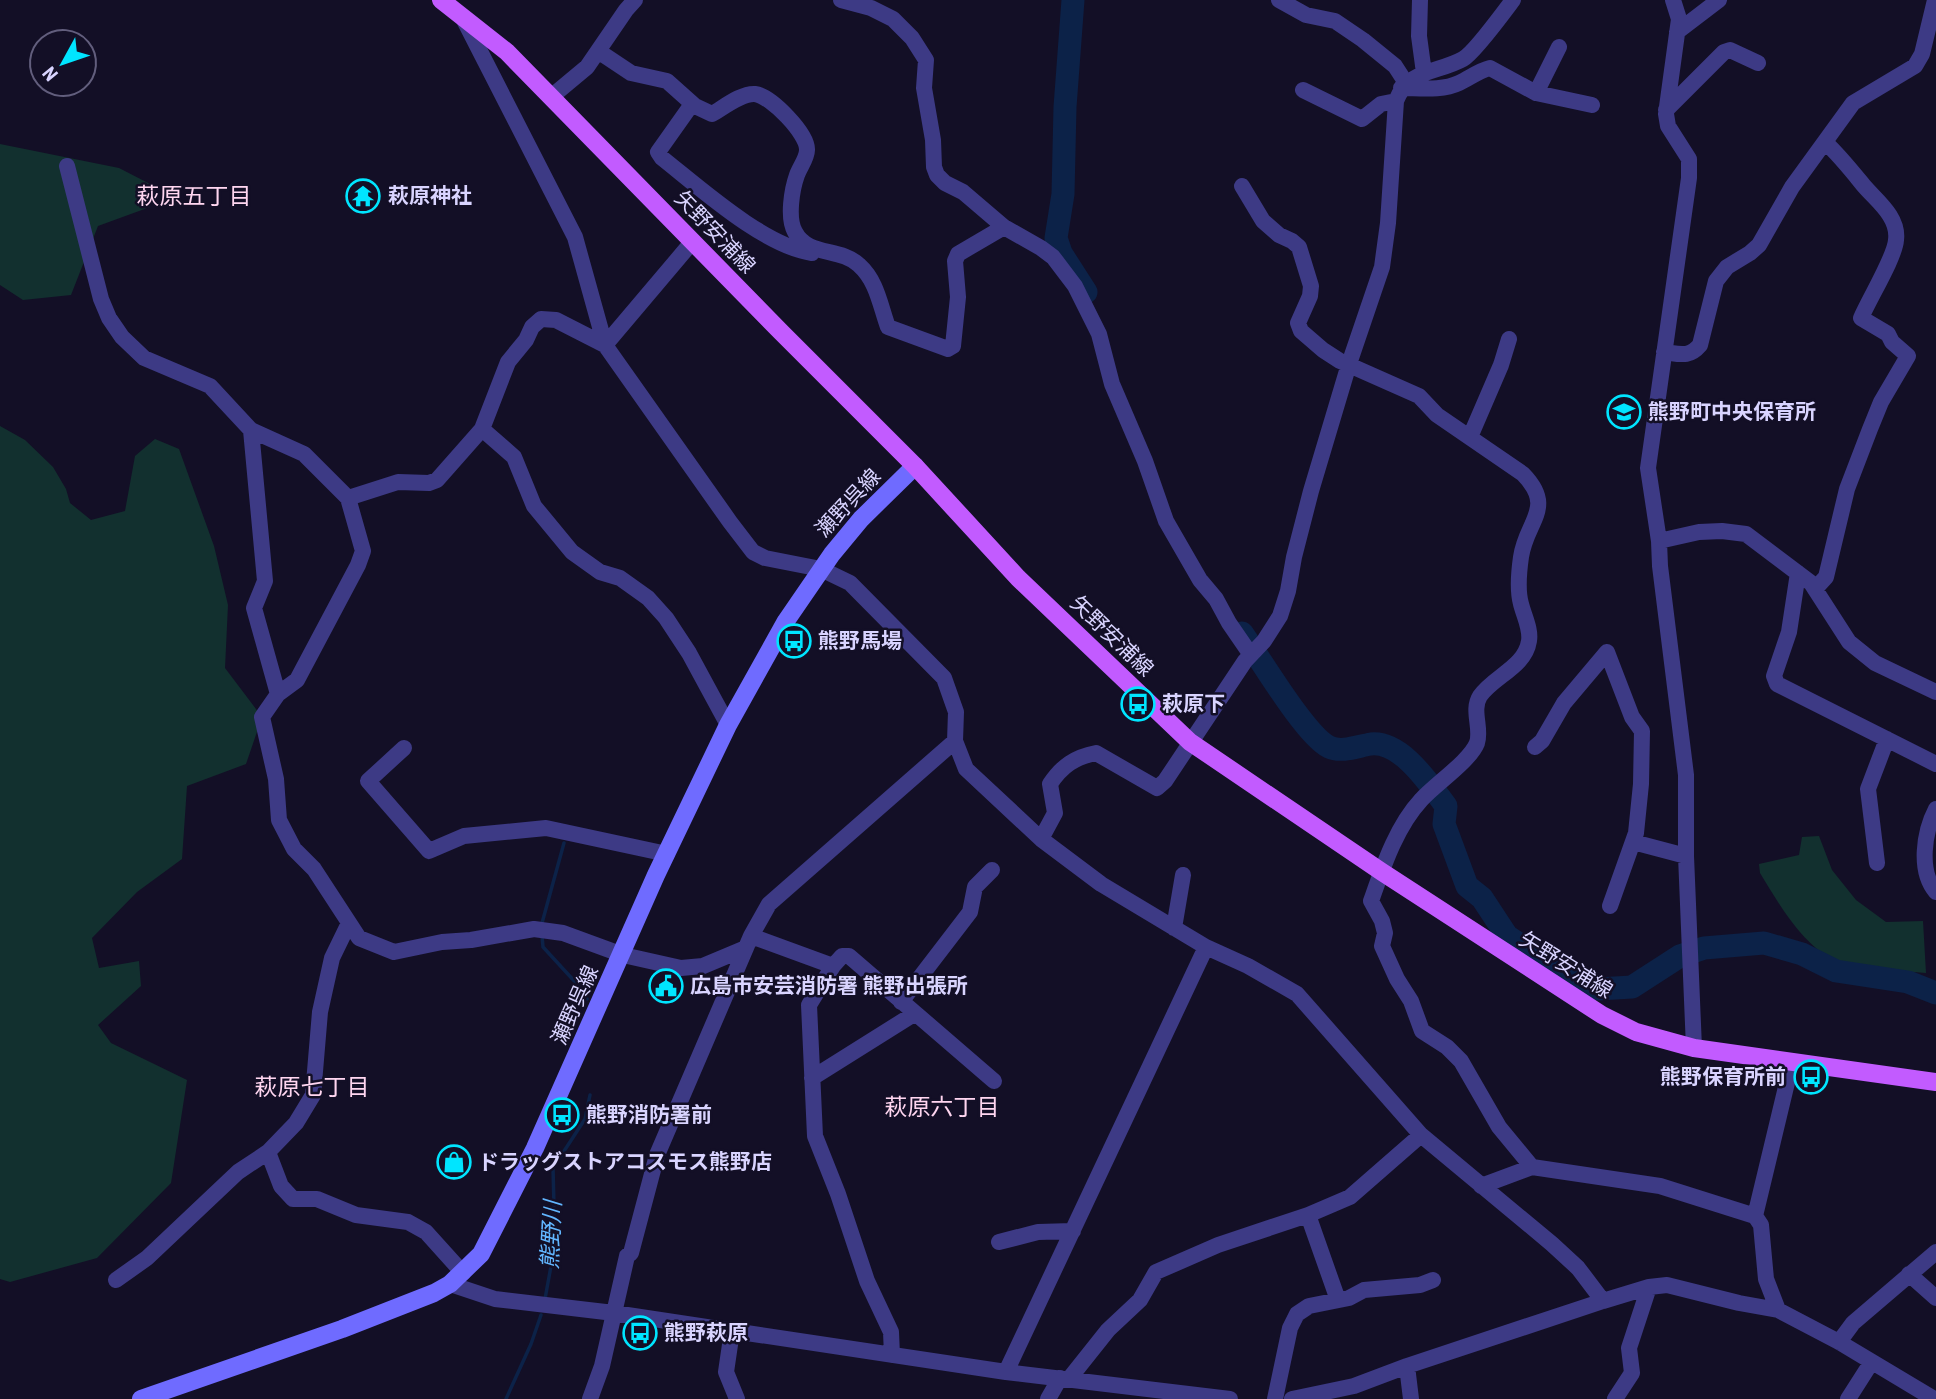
<svg xmlns="http://www.w3.org/2000/svg" width="1936" height="1399" font-family="'Roboto Condensed','Noto Sans JP',sans-serif">
  <style>
    .green { fill: #12302f }
    .lines { fill: none; stroke-linecap: round; stroke-linejoin: round }
    .stream { stroke: #0c2248; stroke-width: 3.5 }
    .river { stroke: #0c2248; stroke-width: 23 }
    .street { stroke: #3d3a85; stroke-width: 16 }
    .secondary { stroke: #6f6bff; stroke-width: 18 }
    .primary { stroke: #c25bff; stroke-width: 18 }
    .labels { text-anchor: middle; stroke-width: 5; stroke-linejoin: round; paint-order: stroke }
    .poi-label { font-size: 21px; font-weight: bold; fill: #d9d4ff; stroke: #130f26; text-anchor: start }
    .street-label { font-size: 21px; fill: #d9d4ff; stroke: #130f26 }
    .neighbourhood-label { font-size: 23px; fill: #ffd6f0; stroke: #130f26 }
    .water-label { font-size: 23px; font-style: italic; fill: #62b6ff; stroke: #130f26 }
  </style>
  <rect width="100%" height="100%" fill="#130f26"/>
  <path class="green" d="M 0,144 L 119,168 L 154,186 L 150,207 L 98,226 L 71,295 L 23,300 L 0,285 Z
    M 0,426 L 25,440 L 53,467 L 66,489 L 70,503 L 91,520 L 125,511 L 135,456 L 155,439 L 179,449 L 214,546 L 228,605 L 225,668 L 262,717 L 246,764 L 187,786 L 182,859 L 137,892 L 92,938 L 99,968 L 139,961 L 141,986 L 98,1025 L 111,1043 L 187,1080 L 171,1183 L 97,1258 L 10,1282 L 0,1279 Z
    M 1819,836 L 1832,870 L 1856,900 L 1886,922 L 1923,921 L 1926,973 C 1903,971 1872,972 1849,966 C 1807,955 1781,907 1760,873 L 1759,864 L 1799,855 L 1802,837 Z"/>
  <g class="lines">
    <path class="stream" d="M 542,923 L 564,843
      M 542,936 L 543,947 L 577,984 L 587,999
      M 545,1299 L 555,1244 L 553,1168 L 585,1119 L 590,1095
      M 506,1399 L 531,1344 L 541,1315"/>
    <path class="river" d="M 1073,0 L 1065,107 L 1063,194 L 1056,238 L 1061,253 L 1086,292
      M 1242,633 C 1260,658 1305,735 1329,747 C 1342,753 1358,746 1371,744 C 1402,741 1430,785 1446,806 L 1444,824 L 1467,886 L 1482,898 L 1507,936 L 1534,954 L 1598,989 L 1632,987 L 1680,956 L 1704,948 L 1764,943 L 1802,954 L 1836,971 L 1908,982 L 1936,993"/>
    <path class="street" d="M 841,0 L 871,8 L 893,19 L 912,38 L 926,60 L 924,88 L 933,140 L 934,167 L 937,175 L 945,183 L 963,192 L 1004,227 L 1041,248 L 1053,257 L 1075,286 L 1099,334 L 1112,384 L 1145,461 L 1166,521 L 1200,580 L 1216,599 L 1229,623 L 1251,655
      M 1279,0 L 1306,15 L 1335,21 L 1363,40 L 1395,66 L 1406,83
      M 1420,0 L 1419,36 L 1424,73
      M 1673,0 L 1679,19 L 1666,114 L 1668,126 L 1689,159 L 1689,178 L 1648,468 L 1659,541 L 1660,566 L 1686,775 L 1686,856 L 1694,1048
      M 463,18 L 575,237 L 605,345 L 730,522 L 753,552 L 765,558 L 821,569 L 850,583 L 944,678 L 956,712 L 955,741 L 966,769 L 1041,839 L 1101,884 L 1206,947 L 1248,966 L 1297,994 L 1421,1135 L 1552,1244 L 1578,1268 L 1603,1301
      M 1677,32 L 1719,0
      M 598,51 L 631,73 L 667,81 L 695,106 L 712,114 C 723,108 741,93 755,94 C 771,96 808,134 807,150 C 807,158 800,167 797,175 C 792,189 787,218 795,232 C 808,257 840,247 859,265 C 877,281 880,305 888,327 L 948,349 L 953,346 L 958,297 L 955,261 L 958,254 L 1004,227
      M 1401,88 C 1420,88 1442,91 1459,83 C 1470,78 1478,71 1490,68 L 1536,93 L 1592,105
      M 1303,90 L 1362,119 L 1381,104 L 1396,101
      M 1536,93 L 1559,47
      M 551,97 L 587,67 L 626,10 L 635,0
      M 692,104 L 658,152 L 662,158 C 700,188 764,246 812,253
      M 1666,110 L 1724,52 L 1730,50 L 1758,63
      M 67,166 L 101,299 L 109,318 L 122,337 L 144,358 L 210,386 L 251,430 L 304,454 L 348,498 L 363,551 L 358,565 L 297,680 L 278,694 L 262,717 L 276,779 L 279,820 L 294,849 L 314,869 L 359,938 L 394,952 L 442,942 L 471,940 L 534,929 L 563,933 L 623,955 L 681,968 L 703,966 L 746,948
      M 1242,186 L 1263,221 L 1279,235 L 1292,241 L 1299,247 L 1311,286 L 1310,296 L 1298,323 L 1301,331 L 1323,350 L 1340,361 L 1419,396 L 1437,415 L 1523,474 C 1556,508 1526,521 1521,557 C 1519,571 1517,590 1521,604 C 1524,616 1531,629 1529,641 C 1525,667 1494,676 1480,696 C 1471,710 1482,729 1477,743 C 1470,761 1434,785 1421,800 C 1396,827 1383,867 1371,901 L 1382,921 L 1385,933 L 1382,946 L 1397,979 L 1411,1001 L 1422,1031 L 1447,1047 L 1461,1061 L 1499,1127 L 1532,1167
      M 605,345 L 693,241
      M 1664,352 C 1680,354 1689,358 1700,345 L 1716,281 L 1727,267 L 1750,253 L 1759,245 L 1792,187 L 1853,103 L 1915,66 L 1922,54 L 1935,0
      M 482,429 L 514,457 L 534,506 L 572,552 L 600,572 L 620,578 L 648,598 L 666,618 L 689,653 L 728,725
      M 251,430 L 265,581 L 254,608 L 278,694
      M 1470,437 L 1501,365 L 1509,339
      M 348,498 L 398,482 L 429,483 L 437,480 L 482,429 L 508,362 L 526,340 L 532,327 L 541,319 L 556,320 L 605,345
      M 1659,541 L 1699,532 L 1722,531 L 1746,534 L 1811,583 L 1849,642 L 1875,663 L 1936,692
      M 1798,573 L 1789,632 L 1774,676 L 1777,684 L 1936,764
      M 1815,589 L 1826,577 L 1847,489 L 1870,429 L 1881,402 L 1908,356 L 1892,342 L 1888,334 L 1861,318 C 1869,299 1895,257 1896,240 C 1899,217 1877,201 1864,186 C 1851,170 1840,156 1825,142
      M 1535,747 L 1542,741 L 1564,703 L 1607,652 L 1632,717 L 1642,731 L 1641,784 L 1636,833 L 1610,906
      M 404,748 L 368,781 L 429,851 L 464,836 L 546,828 L 667,854
      M 1936,809 C 1924,832 1918,871 1936,892
      M 1041,839 L 1055,813 L 1050,784 C 1062,766 1075,757 1096,753 L 1157,788 L 1165,781 L 1245,661 L 1264,641 L 1280,616 L 1288,591 L 1294,557 L 1311,491 L 1349,364 L 1382,267 L 1388,223 L 1396,101 C 1408,69 1438,73 1463,59 C 1474,53 1504,12 1513,0
      M 1633,842 L 1686,856
      M 1877,863 L 1868,789 L 1887,739
      M 1174,928 L 1183,875
      M 751,936 L 833,966
      M 901,1002 L 970,912 L 975,887 L 992,870
      M 812,1078 L 914,1014
      M 268,1152 L 281,1186 L 293,1199 L 317,1199 L 356,1215 L 408,1222 L 426,1232 L 463,1273
      M 1481,1186 L 1532,1167 L 1660,1186 L 1755,1216 L 1761,1225 L 1766,1279 L 1778,1310
      M 1308,1215 L 1338,1300
      M 1755,1216 L 1792,1062
      M 999,1242 L 1038,1232 L 1073,1231
      M 1909,1274 L 1936,1298
      M 116,1280 L 147,1258 L 238,1172 L 268,1152 L 296,1123 L 313,1095 L 320,1012 L 332,958 L 349,923
      M 450,1284 L 495,1299 L 614,1313 L 1006,1372 L 1230,1399
      M 732,1331 L 726,1372 L 737,1399
      M 1839,1342 L 1853,1323 L 1936,1252
      M 892,1355 L 891,1332 L 867,1281 L 838,1194 L 815,1136 L 809,1005 L 833,966 L 842,956 L 849,956 L 994,1081
      M 1407,1366 L 1411,1399
      M 1006,1372 L 1206,947
      M 1069,1379 L 1108,1330 L 1140,1300 L 1156,1272 L 1218,1245 L 1308,1215 L 1350,1197 L 1421,1135
      M 590,1399 L 602,1366 L 627,1256 L 631,1253 L 657,1155 L 751,936 L 769,904 L 955,741
      M 1048,1399 L 1060,1378
      M 1275,1399 L 1290,1328 L 1297,1314 L 1309,1306 L 1349,1298 L 1364,1290 L 1420,1285 L 1433,1280
      M 1292,1399 L 1354,1386 L 1407,1366 L 1603,1301 L 1649,1287 L 1667,1285 L 1739,1303 L 1778,1310 L 1839,1342 L 1934,1399
      M 1615,1399 L 1632,1373 L 1629,1348 L 1649,1287
      M 1848,1399 L 1871,1363"/>
    <path class="secondary" d="M 141,1399 L 342,1329 L 434,1293 L 450,1284 L 481,1254 L 535,1148 L 656,875 L 728,725 L 786,621 L 832,554 L 861,519 L 915,466"/>
    <path class="primary" d="M 441,0 L 507,52 L 781,332 L 915,466 L 1018,578 L 1190,742 L 1382,872 L 1602,1015 L 1636,1032 L 1694,1048 L 1936,1082"/>
  </g>
  <defs>
    <symbol id="temple-ring" viewBox="-11 -11 22 22"><circle r="9.5" fill="#130f26" stroke="#00e5ff" stroke-width="1.5"/><path d="M0-6L5-2H3V0L6.5 2.5H4V6H1.5V3h-3V6H-4V2.5H-6.5L-3 0V-2H-5Z" fill="#00e5ff"/></symbol>
    <symbol id="school-ring" viewBox="-11 -11 22 22"><circle r="9.5" fill="#130f26" stroke="#00e5ff" stroke-width="1.5"/><path d="M0-5L7-2L0 1L-7-2ZM-4 1L0 2.5L4 1V4Q0 6-4 4Z" fill="#00e5ff"/></symbol>
    <symbol id="bus-ring" viewBox="-11 -11 22 22"><circle r="9.5" fill="#130f26" stroke="#00e5ff" stroke-width="1.5"/><path d="M-5-6H5V4H4V6H2V4H-2V6H-4V4H-5ZM-3.5-4V0h7V-4ZM-3.5 1.2v1.5H-2V1.2ZM2 1.2v1.5H3.5V1.2Z" fill="#00e5ff"/></symbol>
    <symbol id="civic-ring" viewBox="-11 -11 22 22"><circle r="9.5" fill="#130f26" stroke="#00e5ff" stroke-width="1.5"/><path d="M-.6-6.5H3V-4.5H.6V-3L4-1V1h2V6H-6V1h2V-1L-.6-3ZM-1.2 2.5V6h2.4V2.5Z" fill="#00e5ff"/></symbol>
    <symbol id="shop-ring" viewBox="-11 -11 22 22"><circle r="9.5" fill="#130f26" stroke="#00e5ff" stroke-width="1.5"/><path d="M-5-2.5h2.3a2.7 3.5 0 0 1 5.4 0H5L5.5 6h-11ZM-1.5-2.5h3a1.5 2.3 0 0 0-3 0Z" fill="#00e5ff"/></symbol>
  </defs>
  <g fill-rule="evenodd">
    <use href="#temple-ring" x="344" y="177" width="38" height="38"/>
    <use href="#school-ring" x="1605" y="393" width="38" height="38"/>
    <use href="#bus-ring" x="775" y="622" width="38" height="38"/>
    <use href="#bus-ring" x="1119" y="685" width="38" height="38"/>
    <use href="#civic-ring" x="647" y="967" width="38" height="38"/>
    <use href="#bus-ring" x="1792" y="1058" width="38" height="38"/>
    <use href="#bus-ring" x="543" y="1096" width="38" height="38"/>
    <use href="#shop-ring" x="435" y="1143" width="38" height="38"/>
    <use href="#bus-ring" x="621" y="1314" width="38" height="38"/>
  </g>
  <g class="labels">
    <g class="poi-label">
      <text x="388" y="203">萩原神社</text>
      <text x="1648" y="419">熊野町中央保育所</text>
      <text x="818" y="648">熊野馬場</text>
      <text x="1162" y="711">萩原下</text>
      <text x="690" y="993">広島市安芸消防署 熊野出張所</text>
      <text x="1786" y="1084" text-anchor="end">熊野保育所前</text>
      <text x="586" y="1122">熊野消防署前</text>
      <text x="478" y="1169">ドラッグストアコスモス熊野店</text>
      <text x="664" y="1340">熊野萩原</text>
    </g>
    <g class="street-label">
      <text transform="translate(715 232) rotate(46)" y="7">矢野安浦線</text>
      <text transform="translate(848 503) rotate(-47)" y="7">瀬野呉線</text>
      <text transform="translate(1112 636) rotate(44)" y="7">矢野安浦線</text>
      <text transform="translate(1566 965) rotate(32)" y="7">矢野安浦線</text>
      <text transform="translate(575 1005) rotate(-66)" y="7">瀬野呉線</text>
    </g>
    <g class="neighbourhood-label">
      <text x="194" y="204">萩原五丁目</text>
      <text x="312" y="1095">萩原七丁目</text>
      <text x="942" y="1115">萩原六丁目</text>
    </g>
    <g class="water-label">
      <text transform="translate(551 1235) rotate(-87)" y="8">熊野川</text>
    </g>
  </g>
  <g transform="translate(63 63) rotate(230)"><circle r="33" fill="#130f26" stroke="#625e7d" stroke-width="2"/>
  <path d="M0-5L12 26L0 18L-12 26Z" fill="#00e5ff"/>
  <text y="-10" font-size="19" font-weight="bold" text-anchor="middle" fill="#d9d4ff">N</text>
  </g>
</svg>
